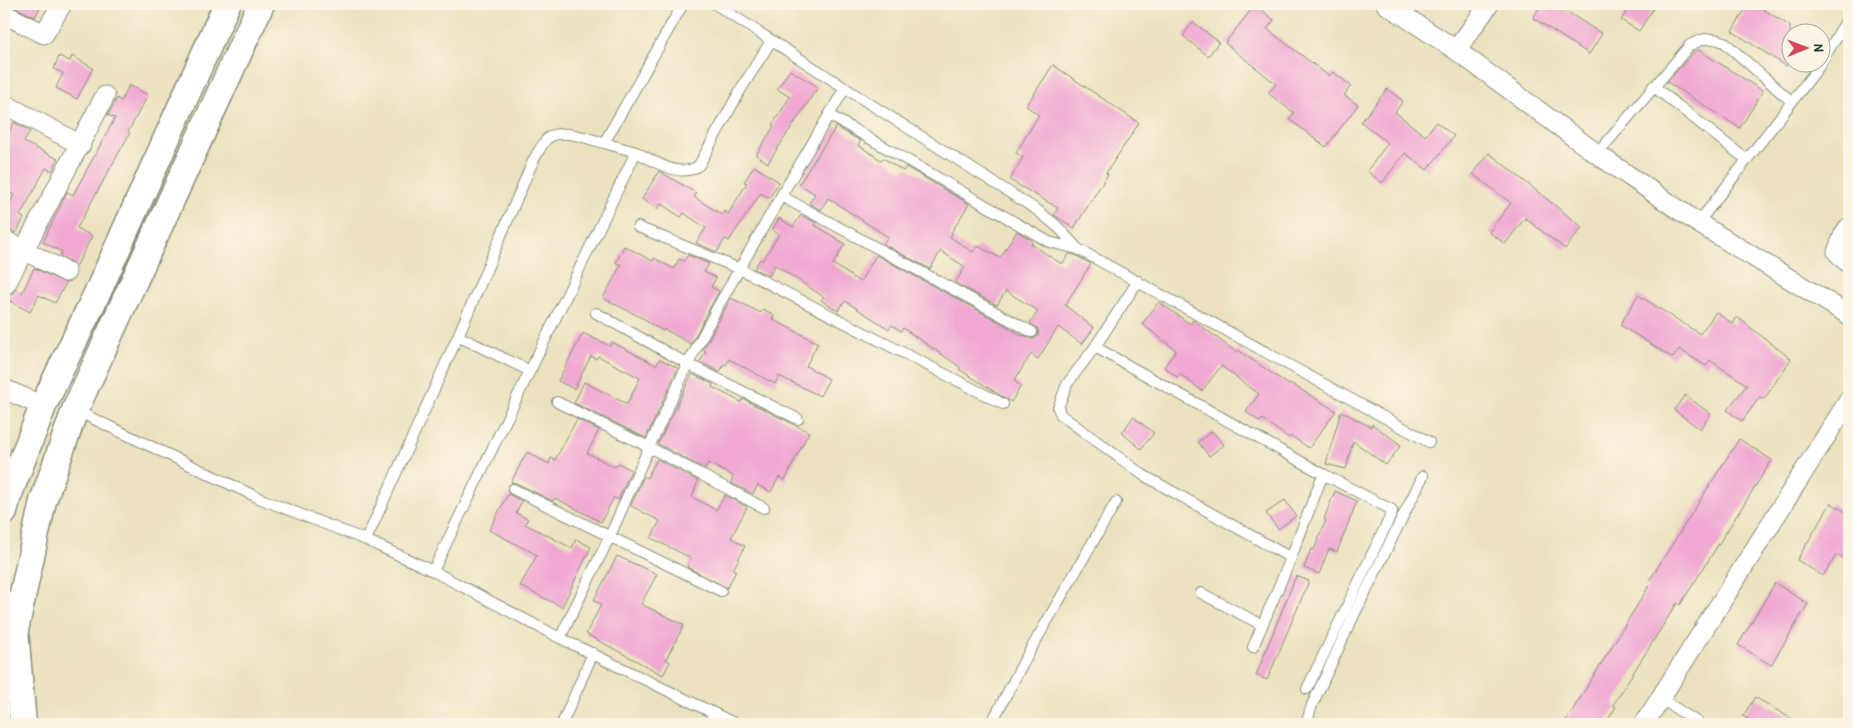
<svg xmlns="http://www.w3.org/2000/svg" width="1853" height="728" font-family="'Patrick Hand',sans-serif">
  <style>
    .building { fill: #f0a8d2 }
    .lines { fill: none; stroke-linecap: round; stroke-linejoin: round }
    .lane-casing { stroke: #86907a; stroke-width: 12 }
    .street-casing { stroke: #86907a; stroke-width: 21 }
    .secondary-casing { stroke: #86907a; stroke-width: 29 }
    .lane { stroke: #fff; stroke-width: 10 }
    .street { stroke: #fff; stroke-width: 19 }
    .secondary { stroke: #fff; stroke-width: 26 }
  </style>
  <rect width="100%" height="100%" fill="#fcf5e5"/>
  <filter id="ink" filterUnits="userSpaceOnUse"><feTurbulence type="fractalNoise" baseFrequency=".02" numOctaves="2"/><feDisplacementMap in="SourceGraphic" scale="10" xChannelSelector="R" yChannelSelector="G"/><feConvolveMatrix kernelMatrix="1 2 1 2 8 2 1 2 1" color-interpolation-filters="sRGB"/></filter>
  <filter id="wash" filterUnits="userSpaceOnUse"><feTurbulence type="fractalNoise" baseFrequency=".0096" numOctaves="4" result="noise"/><feDisplacementMap in="SourceGraphic" scale="20" xChannelSelector="R" yChannelSelector="G"/><feGaussianBlur stdDeviation="1.12" result="paint"/><feColorMatrix in="noise" values="0 0 0 0 0 0 0 0 0 0 0 0 0 0 0 0 0 1.4 0 .05"/><feComposite in="paint" operator="in"/></filter>
  <g filter="url(#wash)">
    <rect width="100%" height="100%" fill="#ece2c0"/>
    <g id="blocks">
      <path class="building" d="M 8,4 L 42,4 L 35,17 Z
        M 1542,4 L 1555,4 L 1602,34 L 1589,54 L 1533,18 Z
        M 1632,4 L 1656,4 L 1639,31 L 1621,20 Z
        M 1749,4 L 1755,4 L 1790,26 L 1790,58 L 1786,66 L 1732,31 Z
        M 1255,5 L 1274,20 L 1267,29 L 1329,76 L 1333,72 L 1351,86 L 1344,95 L 1358,105 L 1326,147 L 1289,119 L 1294,113 L 1268,93 L 1276,84 L 1225,43 Z
        M 1193,22 L 1219,42 L 1208,56 L 1183,36 Z
        M 1697,49 L 1763,91 L 1740,128 L 1667,82 Z
        M 59,56 L 70,61 L 72,56 L 93,68 L 77,99 L 56,88 L 63,73 L 54,69 Z
        M 1053,65 L 1139,123 L 1106,173 L 1108,174 L 1074,228 L 1054,215 L 1058,208 L 1010,180 L 1023,157 L 1016,153 L 1039,115 L 1026,106 Z
        M 790,70 L 818,87 L 768,163 L 756,155 L 774,126 L 772,125 L 790,97 L 777,89 Z
        M 129,85 L 148,95 L 128,132 L 130,133 L 77,228 L 92,236 L 76,267 L 71,262 L 60,256 L 62,252 L 43,242 L 67,192 L 73,195 L 115,118 L 108,115 L 117,98 L 121,101 Z
        M 1387,89 L 1403,101 L 1395,112 L 1425,136 L 1436,122 L 1454,136 L 1427,170 L 1405,153 L 1382,183 L 1367,171 L 1388,143 L 1361,122 Z
        M 14,122 L 30,131 L 24,142 L 58,159 L 52,171 L 46,168 L 20,216 L 24,218 L 16,233 L 4,229 L 4,215 L 14,195 L 4,190 L 4,141 Z
        M 836,127 L 861,141 L 858,145 L 881,160 L 883,158 L 903,171 L 906,167 L 969,204 L 951,233 L 952,234 L 950,237 L 973,252 L 978,246 L 1000,258 L 1017,231 L 1033,241 L 1031,244 L 1060,263 L 1063,263 L 1069,254 L 1075,255 L 1091,264 L 1065,305 L 1094,328 L 1082,344 L 1058,327 L 1038,359 L 1031,354 L 1014,381 L 1021,386 L 1011,402 L 959,369 L 960,367 L 903,328 L 901,331 L 892,325 L 889,329 L 845,301 L 838,311 L 821,300 L 824,297 L 775,265 L 769,276 L 754,269 L 760,259 L 762,261 L 779,234 L 772,230 L 779,218 L 793,227 L 801,215 L 816,223 L 815,225 L 845,244 L 833,264 L 860,282 L 876,255 L 1005,325 L 1022,336 L 1023,335 L 1033,339 L 1038,336 L 1038,329 L 1030,323 L 1038,311 L 1006,291 L 997,305 L 955,283 L 965,267 L 941,251 L 930,269 L 883,244 L 888,237 L 828,198 L 821,210 L 809,203 L 815,194 L 799,184 Z
        M 1489,153 L 1582,227 L 1565,249 L 1525,218 L 1505,244 L 1489,232 L 1511,203 L 1473,174 Z
        M 754,166 L 779,182 L 769,198 L 761,193 L 729,241 L 725,239 L 717,252 L 696,243 L 706,228 L 684,213 L 681,217 L 661,204 L 657,209 L 642,199 L 659,171 L 696,193 L 694,197 L 722,215 L 724,211 L 728,214 L 747,183 L 744,182 Z
        M 624,246 L 653,261 L 654,258 L 674,269 L 679,259 L 684,261 L 688,255 L 709,264 L 704,272 L 716,278 L 711,287 L 719,291 L 691,344 L 664,329 L 663,331 L 647,322 L 648,321 L 603,298 L 621,265 L 616,263 Z
        M 34,268 L 66,283 L 55,303 L 39,295 L 30,312 L 4,298 L 4,295 L 12,294 L 16,289 L 22,293 Z
        M 1638,295 L 1700,334 L 1716,312 L 1733,324 L 1737,317 L 1791,359 L 1764,399 L 1760,397 L 1742,421 L 1727,410 L 1747,385 L 1710,360 L 1706,366 L 1679,349 L 1673,358 L 1620,325 Z
        M 731,298 L 761,313 L 763,309 L 774,315 L 772,319 L 818,343 L 806,366 L 829,379 L 820,396 L 779,376 L 775,384 L 729,359 L 726,365 L 724,364 L 720,372 L 700,362 L 706,351 L 703,350 Z
        M 1159,302 L 1190,324 L 1193,320 L 1236,352 L 1238,350 L 1289,385 L 1290,383 L 1336,411 L 1309,448 L 1291,436 L 1289,438 L 1262,419 L 1260,422 L 1246,412 L 1259,394 L 1221,366 L 1202,391 L 1180,374 L 1177,377 L 1164,367 L 1176,350 L 1142,324 Z
        M 583,333 L 610,346 L 612,342 L 656,365 L 660,359 L 678,368 L 646,438 L 574,403 L 584,382 L 627,404 L 640,378 L 598,356 L 596,359 L 591,356 L 574,389 L 558,381 Z
        M 692,374 L 713,384 L 712,387 L 741,402 L 743,399 L 809,432 L 785,480 L 779,477 L 771,492 L 758,485 L 753,494 L 731,483 L 733,476 L 708,463 L 705,469 L 658,444 Z
        M 1685,395 L 1711,414 L 1700,429 L 1674,410 Z
        M 1341,411 L 1371,427 L 1372,424 L 1401,445 L 1386,465 L 1353,441 L 1346,469 L 1326,464 Z
        M 1133,417 L 1154,433 L 1141,449 L 1122,433 Z
        M 577,419 L 599,430 L 587,453 L 615,467 L 618,463 L 631,470 L 618,500 L 614,497 L 601,522 L 555,498 L 553,501 L 516,483 L 511,482 L 527,452 L 549,464 L 551,458 L 555,460 Z
        M 1212,431 L 1224,445 L 1209,456 L 1198,442 Z
        M 1739,439 L 1772,460 L 1680,605 L 1677,603 L 1613,705 L 1616,707 L 1605,724 L 1564,724 L 1649,586 L 1647,584 Z
        M 657,459 L 698,481 L 692,497 L 716,510 L 725,495 L 747,507 L 731,538 L 745,546 L 733,570 L 736,571 L 727,588 L 687,567 L 691,558 L 651,538 L 660,521 L 631,506 L 644,476 L 647,478 Z
        M 1335,491 L 1357,501 L 1337,552 L 1329,549 L 1319,574 L 1304,568 L 1311,549 L 1314,550 L 1326,520 L 1324,519 Z
        M 508,494 L 522,501 L 516,513 L 528,519 L 525,524 L 572,548 L 576,539 L 591,547 L 562,607 L 520,586 L 537,555 L 489,530 Z
        M 1285,500 L 1296,516 L 1278,529 L 1266,513 Z
        M 1831,503 L 1849,514 L 1849,562 L 1837,554 L 1823,576 L 1797,560 Z
        M 617,556 L 657,574 L 641,604 L 684,625 L 666,659 L 670,662 L 663,675 L 586,634 L 601,605 L 594,600 Z
        M 1296,576 L 1309,581 L 1267,680 L 1256,675 Z
        M 1775,583 L 1808,604 L 1771,665 L 1738,645 Z
        M 1755,697 L 1800,724 L 1757,724 L 1743,716 Z"/>
    </g>
  </g>
  <g filter="url(#ink)">
    <use href="#blocks" fill-opacity="0" stroke="#86907a" stroke-width="1"/>
    <g class="lines">
      <defs>
        <path id="lane" d="M 1653,86 L 1747,160
          M 845,88 L 1037,210 L 1058,227 L 1078,249
          M 829,115 L 1049,242 L 1078,249 L 1429,442
          M 604,143 C 589,139 557,126 546,140 C 541,146 537,154 533,161 L 458,336 L 366,540 L 433,571 L 560,638 L 736,724
          M 636,152 C 654,161 681,180 699,165 L 741,89 L 771,41
          M 1597,154 L 1690,45 C 1702,39 1710,36 1724,42 L 1792,102
          M 781,196 L 1032,332
          M 1698,223 L 1818,68 L 1849,16
          M 638,227 L 740,269 L 1003,404
          M 1138,281 L 1095,347 L 1067,384 L 1058,408 L 1061,415 L 1143,475 L 1291,558
          M 596,313 L 688,364 L 798,419
          M 458,336 L 530,371
          M 1095,347 L 1323,474 L 1392,510 L 1392,513 L 1307,689
          M 557,402 L 649,447 L 764,508
          M 75,410 L 261,499 L 366,540
          M 513,489 L 721,591
          M 433,571 L 636,152 L 604,143 L 683,4
          M 1201,593 L 1262,625
          M 560,638 L 610,536 L 649,447 L 688,364 L 716,310 L 781,196 L 845,88 L 715,4
          M 1253,647 L 1291,558 L 1323,474
          M 1660,698 L 1700,724
          M 562,724 L 593,653
          M 709,724 L 714,713
          M 991,724 L 1024,661 L 1116,502
          M 1306,724 L 1312,705 L 1353,617 L 1423,476"/>
        <path id="street" d="M 1386,4 L 1456,50 L 1597,154 L 1698,223 L 1849,315
          M 4,14 L 44,34 L 62,4
          M 1456,50 L 1488,6
          M 4,104 L 81,145
          M 1849,227 L 1844,234 L 1837,252 L 1849,264
          M 4,240 L 66,272
          M 6,284 L 105,96
          M 4,389 L 43,406
          M 1644,724 L 1849,400"/>
        <path id="secondary" d="M 4,512 L 7,499 L 43,406 L 100,287 L 227,4
          M 23,724 L 15,630 L 43,501 L 75,410 L 261,4"/>
      </defs>
      <use href="#lane" class="lane-casing"/>
      <use href="#street" class="street-casing"/>
      <use href="#secondary" class="secondary-casing"/>
      <use href="#lane" class="lane"/>
      <use href="#street" class="street"/>
      <use href="#secondary" class="secondary"/>
    </g>
  </g>
  <rect width="1853" height="728" fill="none" stroke="#fcf5e5" stroke-width="20"/>
  <g transform="translate(1806 48) rotate(89)"><circle r="24" fill="#fcf5e5" stroke="#a4ab9e"/>
  <path d="M0-4L9 19L0 12L-9 19Z" fill="#d1495b"/>
  <text y="-8" font-size="14" font-weight="bold" text-anchor="middle" fill="#1f3d34">N</text>
  </g>
</svg>
